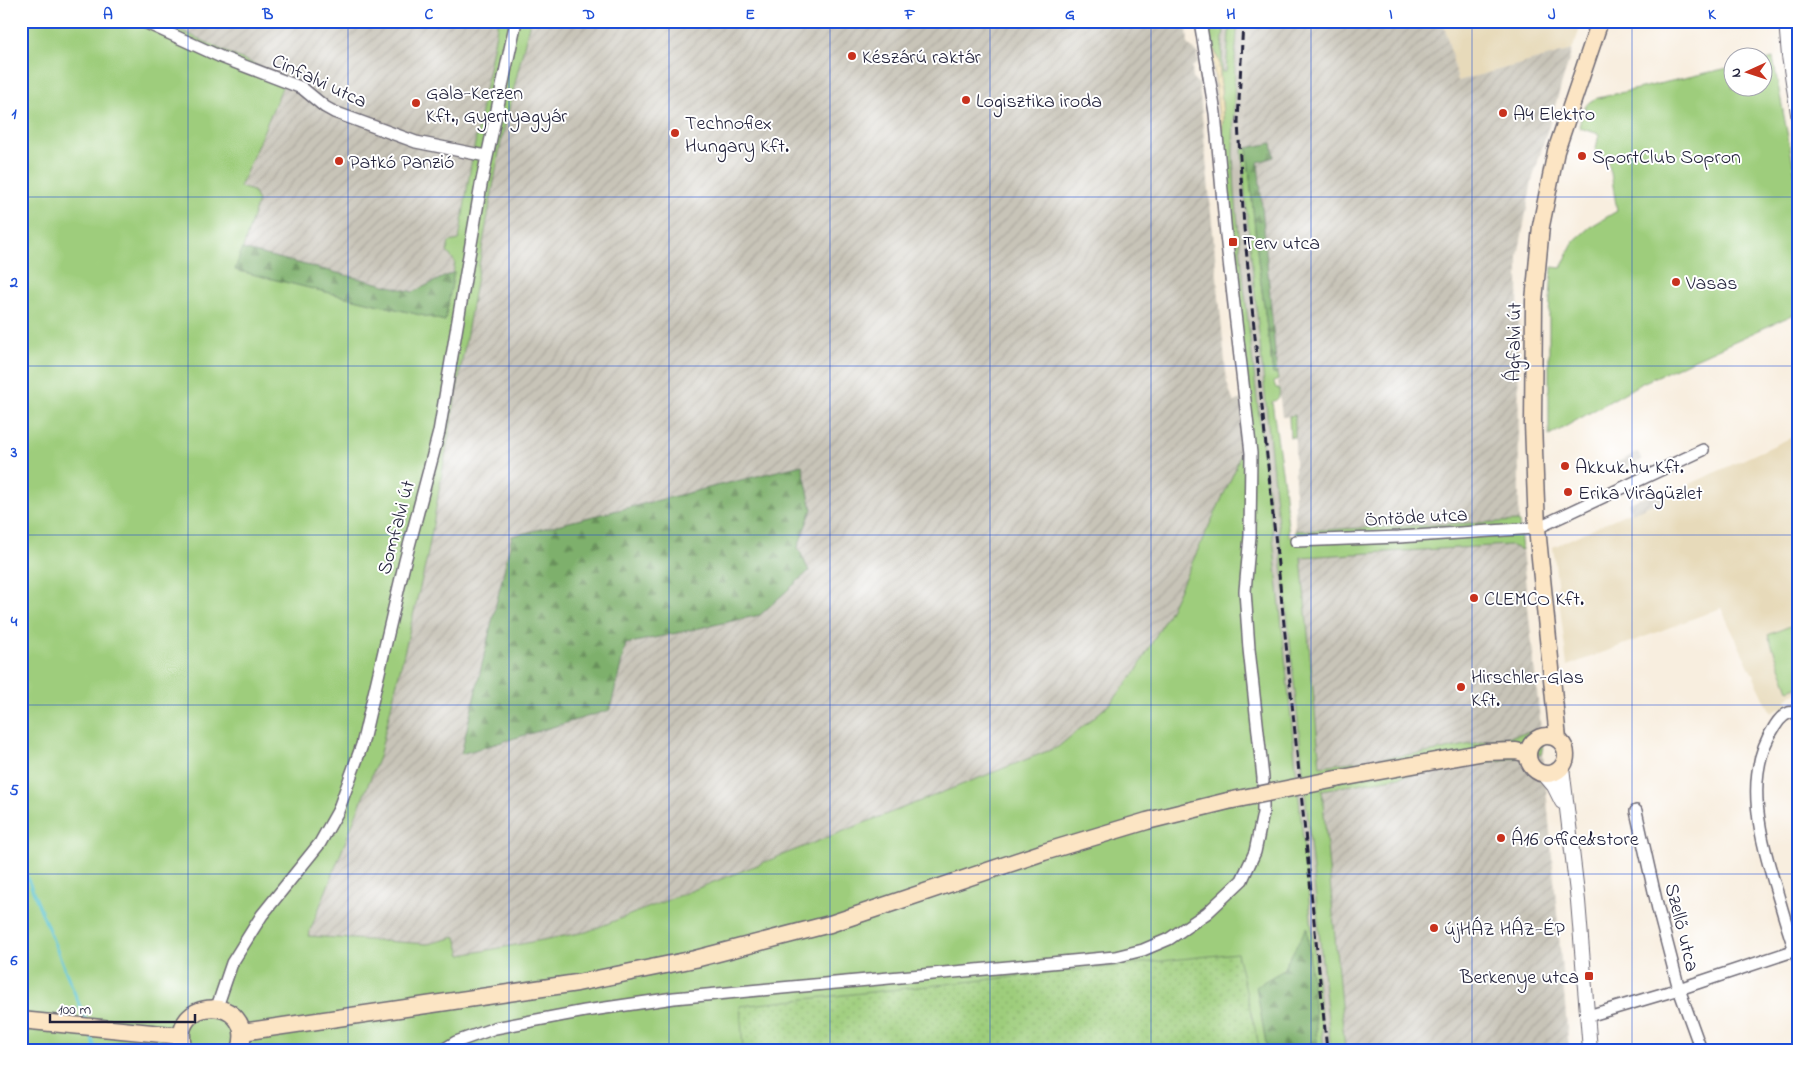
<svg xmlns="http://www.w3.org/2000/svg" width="1820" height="1071" font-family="'Indie Flower',sans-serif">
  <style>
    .built { fill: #e7daba }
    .industrial { fill: url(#industrial-furrows) }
    .railway { fill: #c8c4b8 }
    .grass { fill: #9ecd7c; stroke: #60785c }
    .forest { fill: url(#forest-firs); stroke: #506954 }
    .sand { fill: url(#sand-dots); stroke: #887e6c }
    .park { fill: url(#park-dots); stroke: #60785c }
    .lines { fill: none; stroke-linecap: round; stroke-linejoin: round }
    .stream { stroke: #58c3d1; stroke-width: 3 }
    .minor-casing { stroke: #6d6974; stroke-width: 14 }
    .tertiary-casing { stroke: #6d6974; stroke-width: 16 }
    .secondary-casing { stroke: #6d6974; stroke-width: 19 }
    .minor { stroke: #fff; stroke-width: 11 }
    .tertiary { stroke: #fff; stroke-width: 14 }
    .secondary { stroke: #fce5c4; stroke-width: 16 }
    .rail { stroke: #22223b; stroke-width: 3; stroke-dasharray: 8 4; stroke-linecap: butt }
    .secondary-bridge-casing { stroke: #6d6974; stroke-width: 19; stroke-linecap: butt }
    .secondary-bridge { stroke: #fce5c4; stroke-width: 16 }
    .grid { fill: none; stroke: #1d4ed8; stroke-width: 1; stroke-opacity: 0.55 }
    .poi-dot { fill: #c8321e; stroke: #fff; stroke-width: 2 }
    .labels { text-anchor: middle; stroke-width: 4; stroke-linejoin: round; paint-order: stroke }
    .poi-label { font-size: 20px; fill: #22223b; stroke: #fff; text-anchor: start }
    .street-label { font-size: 20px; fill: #22223b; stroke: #fff }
    .neatline { fill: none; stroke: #1d4ed8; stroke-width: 2 }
    .grid-label { font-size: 16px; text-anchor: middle; font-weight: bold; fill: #1d4ed8 }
  </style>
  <defs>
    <pattern id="industrial-furrows" width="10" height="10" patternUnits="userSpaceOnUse" patternTransform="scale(1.25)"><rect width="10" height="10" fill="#c8c4b8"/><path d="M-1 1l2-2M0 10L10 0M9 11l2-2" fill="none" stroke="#aca89f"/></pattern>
    <pattern id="forest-firs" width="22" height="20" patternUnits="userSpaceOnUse" patternTransform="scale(1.25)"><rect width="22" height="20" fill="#7eb06c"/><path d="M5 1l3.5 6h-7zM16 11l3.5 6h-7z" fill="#678f5a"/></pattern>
    <pattern id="sand-dots" width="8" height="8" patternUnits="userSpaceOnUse" patternTransform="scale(1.25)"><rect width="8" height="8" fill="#eeda9e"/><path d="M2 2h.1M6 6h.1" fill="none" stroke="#ccbb89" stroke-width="1.8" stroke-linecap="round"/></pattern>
    <pattern id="park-dots" width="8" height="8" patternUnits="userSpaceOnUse" patternTransform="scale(1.25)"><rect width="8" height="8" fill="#9ecd7c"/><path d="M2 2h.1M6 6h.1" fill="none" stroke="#88b06c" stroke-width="1.8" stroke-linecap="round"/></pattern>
  </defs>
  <rect width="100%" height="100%" fill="#fff"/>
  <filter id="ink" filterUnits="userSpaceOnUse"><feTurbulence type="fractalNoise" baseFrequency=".02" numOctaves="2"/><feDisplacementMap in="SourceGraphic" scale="10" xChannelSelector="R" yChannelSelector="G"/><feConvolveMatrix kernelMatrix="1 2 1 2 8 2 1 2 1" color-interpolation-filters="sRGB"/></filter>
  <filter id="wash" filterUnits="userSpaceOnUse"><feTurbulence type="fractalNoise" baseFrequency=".0096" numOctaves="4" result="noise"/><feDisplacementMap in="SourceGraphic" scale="20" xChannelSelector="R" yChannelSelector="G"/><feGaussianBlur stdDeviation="1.12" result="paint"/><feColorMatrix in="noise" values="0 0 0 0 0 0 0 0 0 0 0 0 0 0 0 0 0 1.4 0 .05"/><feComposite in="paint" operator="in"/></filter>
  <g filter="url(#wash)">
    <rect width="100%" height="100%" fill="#f8eedf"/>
    <path class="built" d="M 1443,21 L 1583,21 L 1572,50 L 1458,81 Z
      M 1799,434 L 1799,690 L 1786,699 L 1788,704 L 1771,713 L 1721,608 L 1567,666 L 1553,547 Z"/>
    <path class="industrial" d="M 162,21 L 498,21 L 471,164 L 445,321 L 235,270 L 242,249 L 240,188 L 286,78 L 228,53 Z
      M 530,21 L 1190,21 L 1192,27 L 1187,29 L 1188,45 L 1197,53 L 1198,63 L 1192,67 L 1193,79 L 1199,84 L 1227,383 L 1234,403 L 1241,399 L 1249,424 L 1235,470 L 1170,610 L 1137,670 L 1111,703 L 1058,747 L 585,932 L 461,956 L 456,937 L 428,944 L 308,936 L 379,757 L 427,558 L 501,142 Z
      M 1249,21 L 1443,21 L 1458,81 L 1572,50 L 1532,181 L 1518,256 L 1519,521 L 1295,531 L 1295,416 L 1282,417 L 1274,346 L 1258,162 L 1274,157 L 1271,143 L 1244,149 L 1245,86 Z
      M 1638,452 L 1642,460 L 1616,472 L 1613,464 Z
      M 1662,488 L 1666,498 L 1632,513 L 1628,503 L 1653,494 L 1652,492 Z
      M 1509,545 L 1522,550 L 1541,730 L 1431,752 L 1320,766 L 1301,556 Z
      M 1543,753 L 1569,1050 L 1345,1050 L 1322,790 Z"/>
    <path class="railway" d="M 1225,21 L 1230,21 L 1226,72 L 1222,72 L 1222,47 Z
      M 1238,21 L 1249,21 L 1245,86 L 1244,149 L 1242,150 L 1244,185 L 1331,1050 L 1324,1050 L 1273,537 L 1244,286 L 1235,192 L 1233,153 L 1235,59 Z"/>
    <path class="grass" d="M 21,21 L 162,21 L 228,53 L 286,78 L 240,187 L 253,191 L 258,201 L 236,270 L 445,321 L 455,262 L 447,252 L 449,242 L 459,240 L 471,164 L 498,21 L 530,21 L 501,142 L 427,558 L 379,757 L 308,936 L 428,944 L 456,937 L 461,955 L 586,932 L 1058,747 L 1111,703 L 1137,670 L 1170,610 L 1235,470 L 1249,424 L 1221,143 L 1223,118 L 1219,61 L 1211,42 L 1206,21 L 1210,21 L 1211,28 L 1216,21 L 1225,21 L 1222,47 L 1222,72 L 1226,72 L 1230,21 L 1238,21 L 1235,59 L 1233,153 L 1235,192 L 1244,286 L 1273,537 L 1324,1050 L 21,1050 Z
      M 1773,58 L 1799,195 L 1799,312 L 1640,384 L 1549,436 L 1549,315 L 1552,267 L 1561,268 L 1574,241 L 1590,227 L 1617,211 L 1611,173 L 1606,156 L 1595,153 L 1599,134 L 1580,128 L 1579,126 C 1583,113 1583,102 1598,98 L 1732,67 L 1732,88 L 1762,88 L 1763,61 Z
      M 1247,148 L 1258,260 L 1273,374 L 1277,374 L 1278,380 L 1274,382 L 1276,388 L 1279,388 C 1280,397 1279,399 1272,402 L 1284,485 L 1289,537 L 1296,536 L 1295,531 L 1519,521 L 1522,550 L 1509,545 L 1301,557 L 1320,766 L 1431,752 L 1541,730 L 1543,753 L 1322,790 L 1345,1050 L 1331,1050 L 1244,185 L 1242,149 Z
      M 1295,415 L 1295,437 L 1290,437 L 1289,416 Z
      M 1795,624 L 1799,633 L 1799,686 L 1789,690 L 1768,635 Z"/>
    <path class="forest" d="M 1272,143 L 1274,157 L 1258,162 L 1277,374 L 1273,374 L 1258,260 L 1247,148 Z
      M 242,249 L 413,292 L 454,272 L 445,321 L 235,270 Z
      M 802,465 L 812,509 L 798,547 L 809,571 L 760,615 L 626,644 L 610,710 L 461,754 L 512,536 Z
      M 1307,927 L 1318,1050 L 1267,1050 L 1256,986 L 1282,971 Z"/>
    <path class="sand" d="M 1204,21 L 1207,23 L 1211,42 L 1219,61 L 1223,118 L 1221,143 L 1213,63 Z"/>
    <path class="park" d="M 1237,953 L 1260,1050 L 743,1050 L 740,1006 Z"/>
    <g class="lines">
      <path class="stream" d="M 21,862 L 86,1021
        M 90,1032 L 96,1050"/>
    </g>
  </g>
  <g filter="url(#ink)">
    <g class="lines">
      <defs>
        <path id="minor" d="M 142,21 L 221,57 L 302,88 L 325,107 L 334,112 L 416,142 L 486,156
          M 1296,541 L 1399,537 L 1537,528 L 1703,450
          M 1799,713 C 1788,709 1780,718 1775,726 C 1740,777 1763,846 1779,899 C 1785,920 1791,941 1799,961
          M 1636,811 L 1658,909 L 1679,989 L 1701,1050
          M 217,1007 L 232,963 L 262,915 L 320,843 L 338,811 L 362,745 L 405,561 L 439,432 L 481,185 L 516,21
          M 1588,1016 L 1679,989 L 1799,949
          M 443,1050 L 456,1042 L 495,1028 L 585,1011 L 674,998 L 1115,957 L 1143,950 L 1169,939 L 1207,913 L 1242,880 L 1255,852 L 1263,813 L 1263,778 L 1249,649 L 1245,591 L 1250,536 L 1251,453 L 1226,235 L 1215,113 L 1200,21"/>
        <path id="tertiary" d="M 1786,21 L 1789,56 L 1799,120
          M 1562,767 L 1578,901 L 1590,1050
          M 1543,773 L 1554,786 L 1562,802"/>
        <path id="secondary" d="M1528 755a19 19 0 1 1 38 0a19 19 0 1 1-38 0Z
          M 1558,739 L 1537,528 L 1533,424 L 1534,301 L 1541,226 L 1556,151 L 1600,21
          M 1336,779 L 1485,752 L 1516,751 L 1528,754
          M 21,1020 L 182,1036
          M 242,1032 L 577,983 L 695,959 L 830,924 L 1044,852 L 1147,821 L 1228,801
          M 184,1050 C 166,995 258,994 240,1050"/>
      </defs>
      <use href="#minor" class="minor-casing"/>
      <use href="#tertiary" class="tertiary-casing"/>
      <use href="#secondary" class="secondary-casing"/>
      <use href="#minor" class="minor"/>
      <use href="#tertiary" class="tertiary"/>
      <use href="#secondary" class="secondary"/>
      <path class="rail" d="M 1243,21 L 1238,122 L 1244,228 L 1327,1050"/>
      <defs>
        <path id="secondary-bridge" d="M 1228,801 L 1336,779"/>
      </defs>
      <use href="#secondary-bridge" class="secondary-bridge-casing"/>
      <use href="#secondary-bridge" class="secondary-bridge"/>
    </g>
  </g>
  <path class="grid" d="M 188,21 L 188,1050M 348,21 L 348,1050M 509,21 L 509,1050M 669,21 L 669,1050M 830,21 L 830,1050M 990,21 L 990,1050M 1151,21 L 1151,1050M 1311,21 L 1311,1050M 1472,21 L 1472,1050M 1632,21 L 1632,1050M 21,197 L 1799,197M 21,366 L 1799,366M 21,535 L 1799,535M 21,705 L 1799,705M 21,874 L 1799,874"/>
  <g class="poi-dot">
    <circle cx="852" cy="56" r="5"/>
    <circle cx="966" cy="100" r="5"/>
    <circle cx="416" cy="103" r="5"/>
    <circle cx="1503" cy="113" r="5"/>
    <circle cx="675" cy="133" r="5"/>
    <circle cx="1582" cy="156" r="5"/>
    <circle cx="339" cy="161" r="5"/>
    <rect x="1228" y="237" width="10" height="10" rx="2.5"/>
    <circle cx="1676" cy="282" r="5"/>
    <circle cx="1565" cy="466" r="5"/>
    <circle cx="1568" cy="492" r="5"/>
    <circle cx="1474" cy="598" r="5"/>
    <circle cx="1461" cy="687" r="5"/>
    <circle cx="1501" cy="838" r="5"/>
    <circle cx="1434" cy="928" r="5"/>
    <rect x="1584" y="971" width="10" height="10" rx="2.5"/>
  </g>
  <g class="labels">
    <g class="poi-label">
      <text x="862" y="63">Készárú raktár</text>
      <text x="426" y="99">Gala-Kerzen<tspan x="426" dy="23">Kft., Gyertyagyár</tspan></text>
      <text x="976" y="107">Logisztika iroda</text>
      <text x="1513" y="120">A4 Elektro</text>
      <text x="685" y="129">Technoflex<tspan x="685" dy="23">Hungary Kft.</tspan></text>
      <text x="1592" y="163">SportClub Sopron</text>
      <text x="349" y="168">Patkó Panzió</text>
      <text x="1243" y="249">Terv utca</text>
      <text x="1686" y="289">Vasas</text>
      <text x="1575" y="473">Akkuk.hu Kft.</text>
      <text x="1578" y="499">Erika Virágüzlet</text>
      <text x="1484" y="605">CLEMCO Kft.</text>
      <text x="1471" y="683">Hirschler-Glas<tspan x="1471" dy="23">Kft.</tspan></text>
      <text x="1511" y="845">Á16 office&amp;store</text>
      <text x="1444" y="935">újHÁZ HÁZ-ÉP</text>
      <text x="1579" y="983" text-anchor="end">Berkenye utca</text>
    </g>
    <g class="street-label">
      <text transform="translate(320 80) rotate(25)" y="7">Cinfalvi utca</text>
      <text transform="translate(1513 342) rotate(-89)" y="7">Ágfalvi út</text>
      <text transform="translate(1416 516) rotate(-3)" y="7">Öntöde utca</text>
      <text transform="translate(395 527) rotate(-75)" y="7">Somfalvi út</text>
      <text transform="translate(1683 927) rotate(76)" y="7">Szellő utca</text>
    </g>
  </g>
  <rect width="1820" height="1071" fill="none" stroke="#fff" stroke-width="55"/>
  <g transform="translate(1748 72) rotate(267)"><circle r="24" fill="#ffffff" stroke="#a7a7b1"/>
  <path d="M0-4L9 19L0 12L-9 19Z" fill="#c8321e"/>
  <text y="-8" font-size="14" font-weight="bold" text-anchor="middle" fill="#22223b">N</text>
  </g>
  <path d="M50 1014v8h145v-8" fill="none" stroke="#22223b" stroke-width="2.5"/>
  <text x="58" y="1014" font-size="15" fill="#22223b" stroke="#ffffff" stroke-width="4" paint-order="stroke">100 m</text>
  <rect x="28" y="28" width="1764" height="1016" class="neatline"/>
  <g class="grid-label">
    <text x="108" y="19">A</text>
    <text x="268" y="19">B</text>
    <text x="429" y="19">C</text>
    <text x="589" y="19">D</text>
    <text x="750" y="19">E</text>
    <text x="910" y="19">F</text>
    <text x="1070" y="19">G</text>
    <text x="1231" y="19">H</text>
    <text x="1391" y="19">I</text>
    <text x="1552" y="19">J</text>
    <text x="1712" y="19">K</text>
    <text x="14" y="118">1</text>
    <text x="14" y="287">2</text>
    <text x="14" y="457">3</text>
    <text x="14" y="626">4</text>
    <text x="14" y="795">5</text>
    <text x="14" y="965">6</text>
  </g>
</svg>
